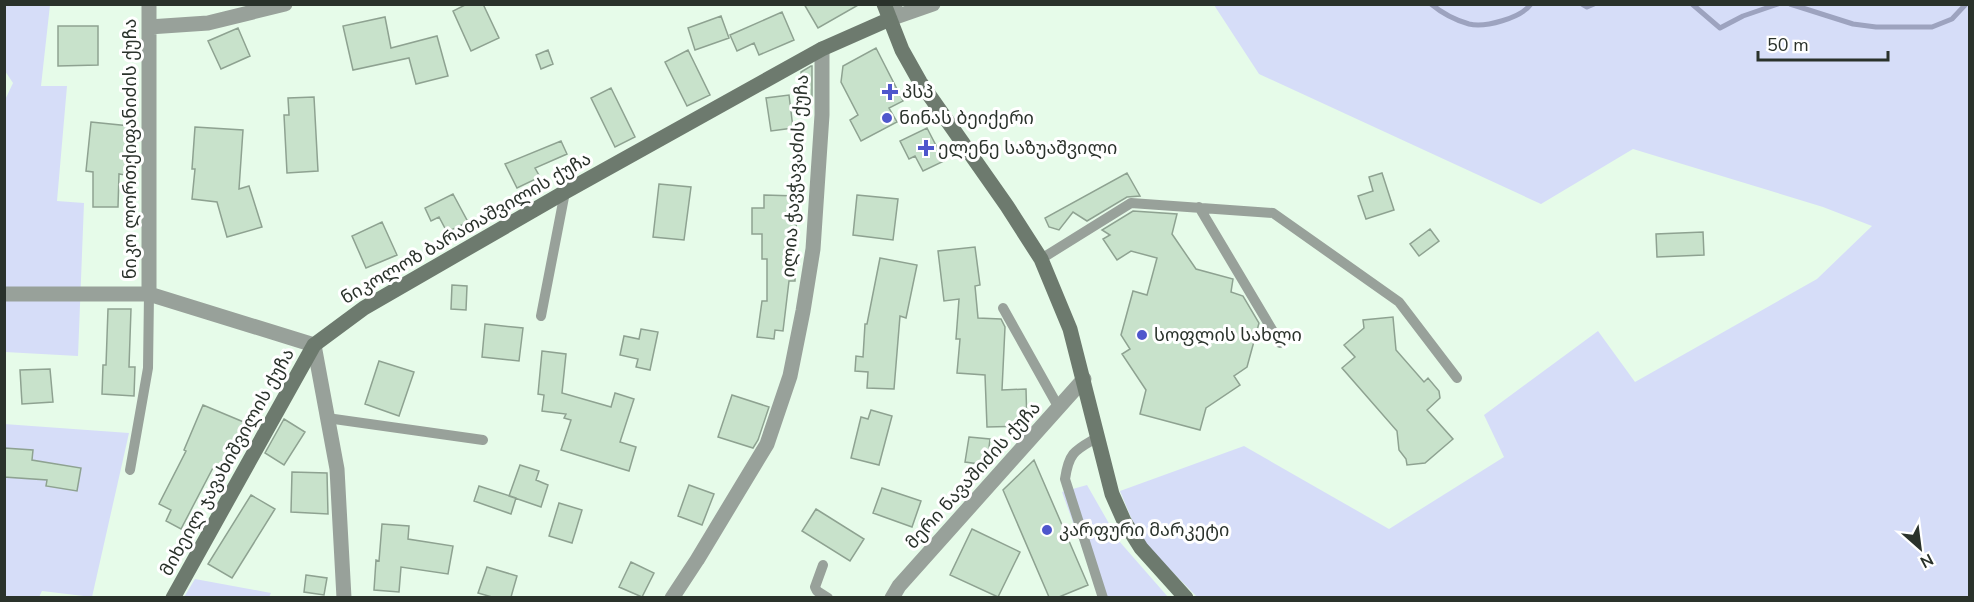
<svg xmlns="http://www.w3.org/2000/svg" width="1974" height="602" font-family="'Nunito Sans','Noto Sans Georgian',sans-serif">
  <style>
    .green { fill: #d6ddf8 }
    .lines { fill: none; stroke-linecap: round; stroke-linejoin: round }
    .stream { stroke: #9da3bf; stroke-width: 5 }
    .building { fill: #c8e2cb; stroke: #8ea291; stroke-width: 1.5 }
    .service { stroke: #98a19a; stroke-width: 10 }
    .minor { stroke: #98a19a; stroke-width: 15 }
    .tertiary { stroke: #98a19a; stroke-width: 15 }
    .secondary { stroke: #6d7a6e; stroke-width: 15 }
    .poi-dot { fill: #4e56cc; stroke: #fff; stroke-width: 2 }
    .labels { text-anchor: middle; stroke-width: 6; stroke-linejoin: round; paint-order: stroke }
    .poi-label { font-size: 18px; fill: #2a322b; stroke: #fff; text-anchor: start }
    .street-label { font-size: 18px; fill: #2a322b; stroke: #fff }
  </style>
  <rect width="100%" height="100%" fill="#e6fbe9"/>
  <path class="green" d="M 4,5 L 50,5 L 41,86 L 67,86 L 57,201 L 84,203 L 78,356 L 5,352 L 4,102 L 13,83 L 5,71 Z
    M 1214,5 L 1969,5 L 1969,597 L 1197,597 L 1154,553 L 1137,532 L 1120,491 L 1244,446 L 1389,529 L 1504,457 L 1484,415 L 1598,331 L 1635,382 L 1817,279 L 1872,226 L 1823,207 L 1633,149 L 1541,204 L 1259,74 Z
    M 4,424 L 129,433 L 92,597 L 42,591 L 39,597 L 5,597 Z
    M 1087,485 L 1119,541 L 1168,597 L 1100,597 L 1062,492 Z
    M 195,579 L 271,593 L 269,597 L 184,597 Z"/>
  <g class="lines">
    <path class="stream" d="M 1431,4 C 1443,14 1455,20 1469,24 C 1485,28 1521,18 1531,4
      M 1582,4 L 1587,7 L 1594,4
      M 1692,4 L 1720,28 L 1743,16 L 1778,4
      M 1790,4 L 1853,24 L 1876,27 L 1932,27 L 1952,19 L 1966,4"/>
  </g>
  <path class="building" d="M 467,4 L 483,4 L 499,38 L 471,51 L 453,11 Z
    M 804,4 L 860,4 L 818,28 Z
    M 782,12 L 794,40 L 759,55 L 754,43 L 737,51 L 730,35 Z
    M 721,16 L 729,38 L 695,50 L 688,28 Z
    M 385,17 L 391,48 L 437,36 L 448,76 L 416,84 L 409,58 L 353,70 L 343,26 Z
    M 58,26 L 98,26 L 98,65 L 58,66 Z
    M 238,28 L 250,56 L 221,69 L 208,41 Z
    M 876,48 L 903,101 L 889,108 L 897,122 L 861,141 L 850,120 L 858,115 L 841,82 L 843,66 Z
    M 548,50 L 553,64 L 541,69 L 536,55 Z
    M 688,50 L 710,95 L 687,106 L 665,62 Z
    M 811,66 L 812,66 L 812,97 L 802,98 L 801,72 Z
    M 611,88 L 635,137 L 615,147 L 591,98 Z
    M 789,95 L 793,128 L 771,131 L 766,98 Z
    M 314,97 L 318,171 L 287,173 L 284,115 L 289,115 L 288,98 Z
    M 91,122 L 130,126 L 125,175 L 119,174 L 118,207 L 93,207 L 93,172 L 86,171 Z
    M 195,127 L 243,130 L 239,189 L 249,186 L 262,227 L 227,237 L 217,202 L 192,199 L 195,169 L 192,169 Z
    M 927,128 L 944,161 L 923,171 L 915,156 L 909,159 L 900,141 Z
    M 561,141 L 567,154 L 535,168 L 540,177 L 517,188 L 505,164 Z
    M 1127,173 L 1140,196 L 1127,197 L 1087,221 L 1073,212 L 1059,230 L 1049,227 L 1045,218 Z
    M 1382,173 L 1394,210 L 1366,219 L 1358,196 L 1373,191 L 1369,177 Z
    M 659,184 L 691,187 L 684,240 L 653,237 Z
    M 453,194 L 468,222 L 447,232 L 439,217 L 431,221 L 425,208 Z
    M 764,195 L 797,196 L 795,281 L 789,281 L 783,331 L 775,330 L 774,339 L 757,337 L 762,301 L 767,301 L 767,259 L 762,259 L 762,234 L 752,234 L 752,208 L 764,208 Z
    M 857,195 L 898,199 L 893,240 L 853,235 Z
    M 1133,211 L 1177,214 L 1172,234 L 1196,269 L 1233,279 L 1231,292 L 1243,296 L 1259,323 L 1247,367 L 1234,376 L 1240,385 L 1206,408 L 1200,430 L 1140,414 L 1146,390 L 1122,354 L 1130,349 L 1121,335 L 1133,291 L 1147,295 L 1157,258 L 1131,251 L 1117,260 L 1103,239 L 1110,235 L 1102,230 Z
    M 382,222 L 397,255 L 366,268 L 352,236 Z
    M 1430,229 L 1439,241 L 1419,256 L 1410,244 Z
    M 1703,232 L 1704,255 L 1657,257 L 1656,234 Z
    M 975,247 L 980,285 L 975,286 L 978,318 L 1001,319 L 1005,327 L 1002,390 L 1026,389 L 1027,426 L 987,427 L 985,375 L 957,373 L 960,339 L 956,339 L 959,299 L 944,301 L 938,251 Z
    M 880,258 L 917,265 L 906,318 L 900,316 L 894,389 L 867,388 L 868,372 L 855,371 L 856,356 L 863,357 L 865,324 L 867,324 Z
    M 452,285 L 467,286 L 466,310 L 451,309 Z
    M 108,309 L 131,309 L 129,367 L 135,367 L 134,396 L 102,394 L 103,365 L 106,365 Z
    M 1393,317 L 1396,350 L 1424,382 L 1428,378 L 1439,391 L 1440,398 L 1427,410 L 1453,439 L 1425,463 L 1407,465 L 1406,459 L 1399,450 L 1397,431 L 1342,368 L 1355,357 L 1344,345 L 1364,328 L 1363,320 Z
    M 485,324 L 523,328 L 519,361 L 482,357 Z
    M 641,329 L 658,332 L 650,370 L 636,367 L 638,359 L 620,355 L 624,336 L 639,339 Z
    M 542,351 L 566,354 L 562,393 L 611,407 L 615,393 L 634,399 L 620,442 L 636,447 L 629,471 L 561,450 L 571,420 L 564,418 L 566,414 L 542,411 L 544,395 L 538,394 Z
    M 379,361 L 414,372 L 399,416 L 365,404 Z
    M 50,369 L 53,402 L 22,404 L 20,370 Z
    M 732,395 L 769,407 L 758,440 L 753,448 L 718,437 Z
    M 203,405 L 246,423 L 226,469 L 215,464 L 181,529 L 166,521 L 171,510 L 159,504 L 186,451 L 184,450 Z
    M 871,410 L 892,416 L 879,465 L 851,458 L 861,417 L 868,419 Z
    M 284,419 L 305,432 L 284,465 L 265,453 Z
    M 969,437 L 990,439 L 987,465 L 965,462 Z
    M 4,448 L 33,450 L 32,460 L 81,468 L 77,491 L 46,486 L 47,480 L 4,477 Z
    M 1034,460 L 1088,585 L 1059,597 L 1049,597 L 1003,490 Z
    M 520,465 L 539,471 L 536,480 L 548,485 L 541,507 L 509,496 Z
    M 292,472 L 327,473 L 328,514 L 291,512 Z
    M 689,485 L 714,494 L 702,525 L 678,516 Z
    M 479,486 L 516,498 L 511,514 L 474,501 Z
    M 882,488 L 921,501 L 912,527 L 873,513 Z
    M 251,495 L 275,509 L 232,578 L 208,564 Z
    M 559,503 L 582,510 L 572,543 L 549,536 Z
    M 816,509 L 864,539 L 850,561 L 802,531 Z
    M 382,524 L 409,526 L 408,539 L 453,546 L 448,574 L 401,567 L 399,592 L 374,590 L 376,560 L 379,561 Z
    M 972,529 L 1020,552 L 998,597 L 950,575 Z
    M 631,562 L 654,573 L 642,597 L 619,587 Z
    M 487,567 L 517,576 L 511,597 L 492,597 L 478,593 Z
    M 306,575 L 327,578 L 324,595 L 304,592 Z"/>
  <g class="lines">
    <path class="service" d="M 890,19 L 898,4
      M 1199,207 L 1280,343
      M 1041,259 L 1131,203 L 1273,213 L 1399,302 L 1457,378
      M 1003,308 L 1059,408
      M 541,316 L 565,192
      M 327,418 L 483,440
      M 1098,437 C 1076,450 1069,451 1065,479 L 1103,598
      M 130,470 L 148,368 L 149,294
      M 823,565 L 815,587 L 817,591 L 828,598"/>
    <path class="minor" d="M 149,27 L 208,23 L 285,4
      M 4,294 L 149,294 L 314,345 L 337,469 L 344,598
      M 149,294 L 149,4
      M 672,598 L 697,560 L 767,444 L 790,376 L 803,311 L 813,249 L 822,115 L 822,49
      M 892,598 L 899,586 L 1084,379"/>
    <path class="tertiary" d="M 890,19 L 933,4"/>
    <path class="secondary" d="M 884,4 L 902,50 L 920,82 L 1007,206 L 1041,259 L 1070,329 L 1112,494 L 1124,521 L 1141,548 L 1186,598
      M 173,598 L 314,345 L 364,308 L 565,192 L 822,49 L 890,19"/>
  </g>
  <g class="poi-dot">
    <path d="M887 83h6v6h6v6h-6v6h-6v-6h-6v-6h6z"/>
    <circle cx="887" cy="118" r="6"/>
    <path d="M923 139h6v6h6v6h-6v6h-6v-6h-6v-6h6z"/>
    <circle cx="1142" cy="335" r="6"/>
    <circle cx="1047" cy="530" r="6"/>
  </g>
  <g class="labels">
    <g class="poi-label">
      <text x="902" y="98">პსპ</text>
      <text x="899" y="124">ნინას ბეიქერი</text>
      <text x="938" y="154">ელენე საზუაშვილი</text>
      <text x="1154" y="341">სოფლის სახლი</text>
      <text x="1059" y="536">კარფური მარკეტი</text>
    </g>
    <g class="street-label">
      <text transform="translate(130 149) rotate(-90)" y="6">ნიკო ლორთქიფანიძის ქუჩა</text>
      <text transform="translate(795 176) rotate(-86)" y="6">ილია ჭავჭავაძის ქუჩა</text>
      <text transform="translate(466 228) rotate(-30)" y="6">ნიკოლოზ ბარათაშვილის ქუჩა</text>
      <text transform="translate(227 462) rotate(-61)" y="6">მიხეილ ჯავახიშვილის ქუჩა</text>
      <text transform="translate(973 475) rotate(-48)" y="6">მერი ნავაშიძის ქუჩა</text>
    </g>
  </g>
  <rect width="1974" height="602" fill="none" stroke="#2a322b" stroke-width="12"/>
  <g transform="translate(1920 548) rotate(152)" stroke="#ffffff" stroke-width="4.5" paint-order="stroke">
  <path d="M0-4.5L10 22L0 15L-10 22Z" fill="#2a322b"/>
  <text y="-9" font-size="16" font-weight="bold" text-anchor="middle" fill="#2a322b">N</text>
  </g>
  <path d="M1758 51v9h130v-9" fill="none" stroke="#2a322b" stroke-width="3"/>
  <text x="1767" y="51" font-size="18" fill="#2a322b" stroke="#ffffff" stroke-width="4.5" paint-order="stroke">50 m</text>
</svg>
